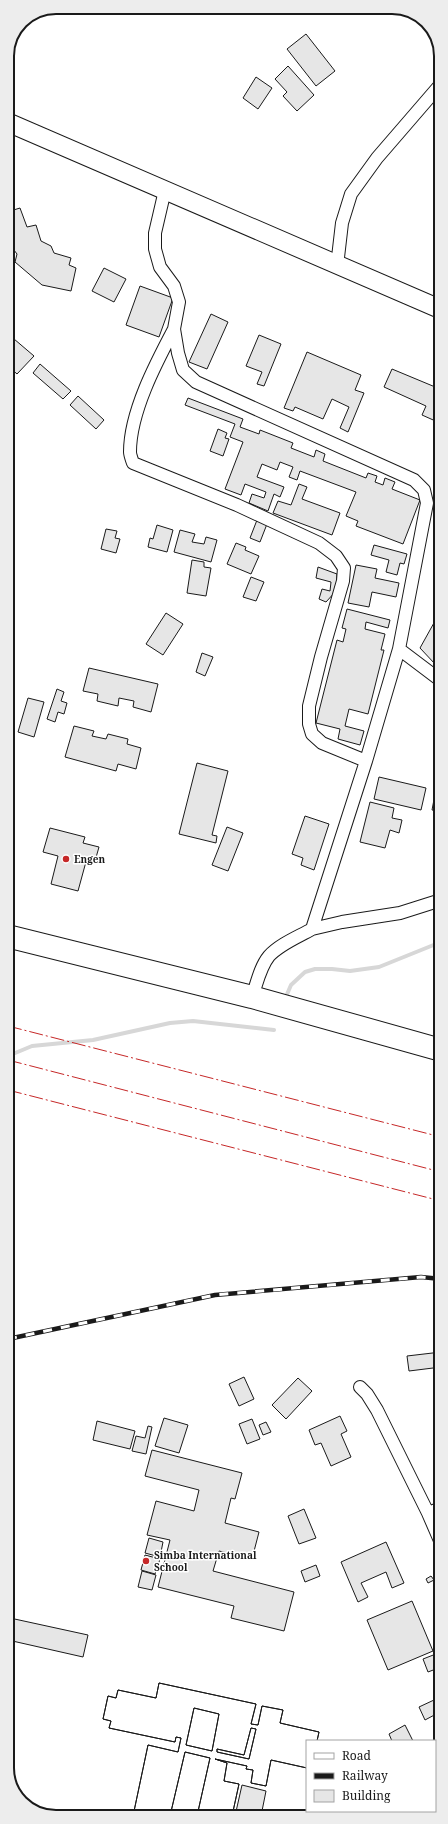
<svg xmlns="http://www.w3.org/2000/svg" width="448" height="1824" font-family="'Noto Serif',serif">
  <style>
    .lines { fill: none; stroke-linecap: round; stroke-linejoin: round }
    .stream { stroke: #d7d7d7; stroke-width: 4 }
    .building { fill: #e6e6e6; stroke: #1a1a1a; fill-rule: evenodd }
    .street-casing { stroke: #1a1a1a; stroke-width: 14 }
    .secondary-casing { stroke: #1a1a1a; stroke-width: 20 }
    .highway-casing { stroke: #1a1a1a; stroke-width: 24 }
    .street { stroke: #fff; stroke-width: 12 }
    .secondary { stroke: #fff; stroke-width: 18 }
    .highway { stroke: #fff; stroke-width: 22 }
    .rail-casing { stroke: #1a1a1a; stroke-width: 4.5 }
    .rail { stroke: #fff; stroke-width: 3; stroke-dasharray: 9; stroke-linecap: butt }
    .power { stroke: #c62828; stroke-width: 1; stroke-dasharray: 14 3 2 3; stroke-linecap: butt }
    .poi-dot { fill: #c62828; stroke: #fff; stroke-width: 1.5 }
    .labels { text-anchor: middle; stroke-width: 3; stroke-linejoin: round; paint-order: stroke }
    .poi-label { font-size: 10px; font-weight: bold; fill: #1a1a1a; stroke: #fff; text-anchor: start }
    .rim { fill: none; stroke: #1a1a1a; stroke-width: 2 }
  </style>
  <rect width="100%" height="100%" fill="#fff"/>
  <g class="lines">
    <path class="stream" d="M 285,999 L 291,985 L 305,972 L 315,969 L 332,969 L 350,971 L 379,967 L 441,942
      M 8,1056 L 32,1046 L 93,1040 L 170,1023 L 193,1021 L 274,1030"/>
  </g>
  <path class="building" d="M 306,34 L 335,71 L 316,86 L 287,49 Z
    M 288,66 L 314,95 L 297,111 L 283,96 L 287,92 L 275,79 Z
    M 256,77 L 272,88 L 258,109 L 243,98 Z
    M 20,208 L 27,227 L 36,225 L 41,241 L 51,246 L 54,253 L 71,258 L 69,265 L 76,268 L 71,291 L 42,285 L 15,262 L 17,254 L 7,241 L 7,212 Z
    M 104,268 L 126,279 L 114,302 L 92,291 Z
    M 140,286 L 173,298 L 159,337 L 126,325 Z
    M 211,314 L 228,322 L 207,369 L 189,362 Z
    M 7,333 L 34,356 L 17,374 L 7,365 Z
    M 259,335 L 281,344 L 264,386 L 257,384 L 262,372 L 246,366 Z
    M 307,352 L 361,375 L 355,390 L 364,393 L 348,432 L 340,428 L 349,407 L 332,399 L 323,419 L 295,407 L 293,411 L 284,408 Z
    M 40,364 L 71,391 L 63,399 L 33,373 Z
    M 392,369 L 440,389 L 440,423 L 422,415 L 426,406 L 384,387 Z
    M 78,396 L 104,420 L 96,429 L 70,405 Z
    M 188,398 L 243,419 L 240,427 L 259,434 L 260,430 L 293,443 L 291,448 L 314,457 L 316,450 L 325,454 L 323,461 L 366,478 L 368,473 L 377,476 L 375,482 L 383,485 L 385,478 L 395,482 L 392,489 L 420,500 L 403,544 L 356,526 L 358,521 L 346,516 L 356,492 L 300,471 L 297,480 L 289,477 L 293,467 L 280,462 L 277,470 L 262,464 L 257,477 L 284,487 L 280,497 L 274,494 L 268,511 L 249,503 L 252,494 L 264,498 L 266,492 L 245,484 L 241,495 L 225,489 L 243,442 L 230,437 L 235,424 L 185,405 Z
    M 218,429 L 227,433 L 225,438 L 229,439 L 223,456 L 210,451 Z
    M 299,484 L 307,487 L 302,499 L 340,513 L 332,535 L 273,513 L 278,501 L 291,505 Z
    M 257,520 L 267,524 L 260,542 L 250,538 Z
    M 157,525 L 173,530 L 167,552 L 148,547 L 150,538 L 153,539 Z
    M 106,529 L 117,531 L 115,538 L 120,539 L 116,553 L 101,549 Z
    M 180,530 L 195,534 L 192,542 L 204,544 L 206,537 L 217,540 L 211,562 L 174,552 Z
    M 236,543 L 246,547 L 245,550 L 259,556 L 251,574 L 227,564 Z
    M 374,545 L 407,554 L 404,564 L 400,563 L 397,575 L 386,572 L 389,560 L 371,555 Z
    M 192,560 L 204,562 L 204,567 L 211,568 L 206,596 L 187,593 Z
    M 356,565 L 377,569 L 375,578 L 399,583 L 396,597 L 372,592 L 369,607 L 348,603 Z
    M 318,567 L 337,574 L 336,591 L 326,602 L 319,599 L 322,589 L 330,591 L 331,582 L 316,578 Z
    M 251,577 L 264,582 L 256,601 L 243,597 Z
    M 347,609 L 390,620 L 388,628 L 366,622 L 365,629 L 385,634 L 381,650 L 384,650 L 368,714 L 349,709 L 345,726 L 364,731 L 360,745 L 338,739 L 340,729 L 316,723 L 337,640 L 343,642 L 346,629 L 342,628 Z
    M 440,612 L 440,657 L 435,664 L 420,648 Z
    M 166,613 L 183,624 L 163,655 L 146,644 Z
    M 202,653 L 213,657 L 205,676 L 196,672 Z
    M 89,668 L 158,684 L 151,712 L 133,707 L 134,701 L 119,698 L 118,706 L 97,701 L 98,694 L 83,691 Z
    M 57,689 L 64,692 L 61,701 L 67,703 L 64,714 L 58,712 L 55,722 L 47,719 Z
    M 28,698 L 44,702 L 34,737 L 18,732 Z
    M 74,726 L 94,731 L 92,736 L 106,739 L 108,734 L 128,739 L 127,744 L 141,748 L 136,769 L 118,764 L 116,771 L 65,757 Z
    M 197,763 L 228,771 L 212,835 L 217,836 L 216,843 L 179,834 Z
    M 440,768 L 440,811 L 432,810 Z
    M 379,777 L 426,788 L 421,810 L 374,799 Z
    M 370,802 L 394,808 L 392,818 L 402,820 L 399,833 L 390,830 L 385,848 L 360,842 Z
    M 305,816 L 329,824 L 314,870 L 301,865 L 303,858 L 292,854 Z
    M 227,827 L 243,833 L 228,871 L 212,865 Z
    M 50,828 L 85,837 L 83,843 L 99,847 L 95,861 L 87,858 L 78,891 L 51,884 L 58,856 L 43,852 Z
    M 441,1352 L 441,1367 L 409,1371 L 407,1356 Z
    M 244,1377 L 254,1399 L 239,1406 L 229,1384 Z
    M 298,1378 L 312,1391 L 286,1419 L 272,1405 Z
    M 340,1416 L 347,1431 L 341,1434 L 351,1457 L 331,1466 L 321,1443 L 315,1445 L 309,1430 Z
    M 164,1418 L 188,1425 L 179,1453 L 155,1446 Z
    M 252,1419 L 260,1439 L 247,1444 L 239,1424 Z
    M 97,1421 L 135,1431 L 130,1449 L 93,1440 Z
    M 266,1422 L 271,1432 L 263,1435 L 259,1425 Z
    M 148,1426 L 152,1427 L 146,1454 L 132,1451 L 136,1436 L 145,1438 Z
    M 441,1443 L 441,1463 L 434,1446 Z
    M 152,1450 L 242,1473 L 235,1499 L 231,1498 L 225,1523 L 259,1532 L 252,1559 L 219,1551 L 213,1571 L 294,1592 L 284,1631 L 231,1618 L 234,1606 L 158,1587 L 170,1540 L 147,1535 L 156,1501 L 194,1511 L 199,1490 L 145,1476 Z
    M 304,1509 L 316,1538 L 299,1544 L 288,1516 Z
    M 149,1538 L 163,1542 L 160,1557 L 145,1553 Z
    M 386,1542 L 404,1583 L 392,1588 L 386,1572 L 361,1583 L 368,1597 L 358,1602 L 341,1562 Z
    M 145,1555 L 160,1559 L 155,1574 L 141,1570 Z
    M 316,1565 L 320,1576 L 305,1582 L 301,1571 Z
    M 142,1571 L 156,1575 L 152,1590 L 138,1587 Z
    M 431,1576 L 434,1580 L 428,1583 L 426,1579 Z
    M 412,1601 L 433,1651 L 388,1670 L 367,1620 Z
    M 10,1618 L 88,1635 L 83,1657 L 8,1640 Z
    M 441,1652 L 441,1667 L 428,1672 L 423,1659 Z
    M 159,1683 L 256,1704 L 251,1724 L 258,1725 L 262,1706 L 283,1710 L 280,1723 L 319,1732 L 317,1741 L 307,1741 L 307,1768 L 271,1760 L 266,1786 L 251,1783 L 253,1770 L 246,1769 L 247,1766 L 215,1759 L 227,1763 L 224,1781 L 239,1784 L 232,1816 L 197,1816 L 210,1758 L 185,1752 L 170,1816 L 133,1816 L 148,1745 L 178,1752 L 181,1738 L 176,1737 L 175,1742 L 109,1728 L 111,1721 L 103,1719 L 108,1696 L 116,1698 L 118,1690 L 156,1698 ZM 194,1708 L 219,1714 L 212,1751 L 186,1745 ZM 251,1728 L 256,1729 L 249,1759 L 217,1752 L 217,1749 L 244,1755 Z
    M 159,1683 L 256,1704 L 251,1724 L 258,1725 L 262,1706 L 283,1710 L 280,1723 L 319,1732 L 317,1741 L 307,1741 L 307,1768 L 271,1760 L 266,1786 L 251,1783 L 253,1770 L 246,1769 L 247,1766 L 215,1759 L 227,1763 L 224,1781 L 239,1784 L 232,1816 L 133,1816 L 148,1745 L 178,1752 L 181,1738 L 176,1737 L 175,1742 L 109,1728 L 111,1721 L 103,1719 L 108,1696 L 116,1698 L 118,1690 L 156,1698 Z
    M 434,1700 L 440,1712 L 425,1720 L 419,1707 Z
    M 194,1708 L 219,1714 L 212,1751 L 186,1745 Z
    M 405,1725 L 413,1741 L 392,1741 L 389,1734 Z
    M 251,1728 L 256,1729 L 249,1759 L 217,1752 L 217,1749 L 244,1755 Z
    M 185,1752 L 210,1758 L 197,1816 L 170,1816 Z
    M 242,1785 L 266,1791 L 261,1816 L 235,1816 Z"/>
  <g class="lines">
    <defs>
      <path id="street" d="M 165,190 L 155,233 L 155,249 L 160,267 L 174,286 L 179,302 L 174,329 L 178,353 L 183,370 L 196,382 L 414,480 L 424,490 L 427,503 L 399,649 L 366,761 L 312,929 C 298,937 280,944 269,956 C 260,967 257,983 252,997
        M 337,266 L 342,223 L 351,194 L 377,158 L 440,85
        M 174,329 C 156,363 130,412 130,452 C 130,455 132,460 133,463 L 237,505 L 319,543 L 336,556 L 344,568 L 343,581 L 321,657 L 309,706 L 309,724 L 312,734 L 322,743 L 366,761
        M 399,649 L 440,680
        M 312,929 L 342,922 L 400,913 L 441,900
        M 360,1387 L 367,1394 L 377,1410 L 428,1513 L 441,1543
        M 428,1513 L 441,1508"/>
      <path id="secondary" d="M 7,122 L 440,309"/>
      <path id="highway" d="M 7,936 L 252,997 L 441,1050"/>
    </defs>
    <use href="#street" class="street-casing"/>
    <use href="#secondary" class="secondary-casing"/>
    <use href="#highway" class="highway-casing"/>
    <use href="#street" class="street"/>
    <use href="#secondary" class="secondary"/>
    <use href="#highway" class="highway"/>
    <defs>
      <path id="rail" d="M 8,1339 L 215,1295 L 421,1277 L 441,1279"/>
    </defs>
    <use href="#rail" class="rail-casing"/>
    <use href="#rail" class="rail"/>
    <path class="power" d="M 8,1026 L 441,1137
      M 8,1060 L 441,1172
      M 8,1090 L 441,1201"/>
  </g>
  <g class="poi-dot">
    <circle cx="66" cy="859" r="4"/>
    <circle cx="146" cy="1561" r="4"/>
  </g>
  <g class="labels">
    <g class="poi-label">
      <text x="74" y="863">Engen</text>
      <text x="154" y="1559">Simba International<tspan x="154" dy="12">School</tspan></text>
    </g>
  </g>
  <path d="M0 0H448V1824H0ZM56 14H392A42 42 0 0 1 434 56V1768A42 42 0 0 1 392 1810H56A42 42 0 0 1 14 1768V56A42 42 0 0 1 56 14Z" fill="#ededed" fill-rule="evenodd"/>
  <path class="rim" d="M56 14H392A42 42 0 0 1 434 56V1768A42 42 0 0 1 392 1810H56A42 42 0 0 1 14 1768V56A42 42 0 0 1 56 14Z"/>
  <rect x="306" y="1740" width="130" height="72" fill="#ffffff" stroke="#a3a3a3"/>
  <rect x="314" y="1753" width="20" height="6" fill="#ffffff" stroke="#a3a3a3"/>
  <text x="342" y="1760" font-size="12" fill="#1a1a1a">Road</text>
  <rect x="314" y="1773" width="20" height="6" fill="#1a1a1a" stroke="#a3a3a3"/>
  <text x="342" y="1780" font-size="12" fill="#1a1a1a">Railway</text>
  <rect x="314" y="1790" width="20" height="12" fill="#e6e6e6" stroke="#a3a3a3"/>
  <text x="342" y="1800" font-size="12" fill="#1a1a1a">Building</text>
</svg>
